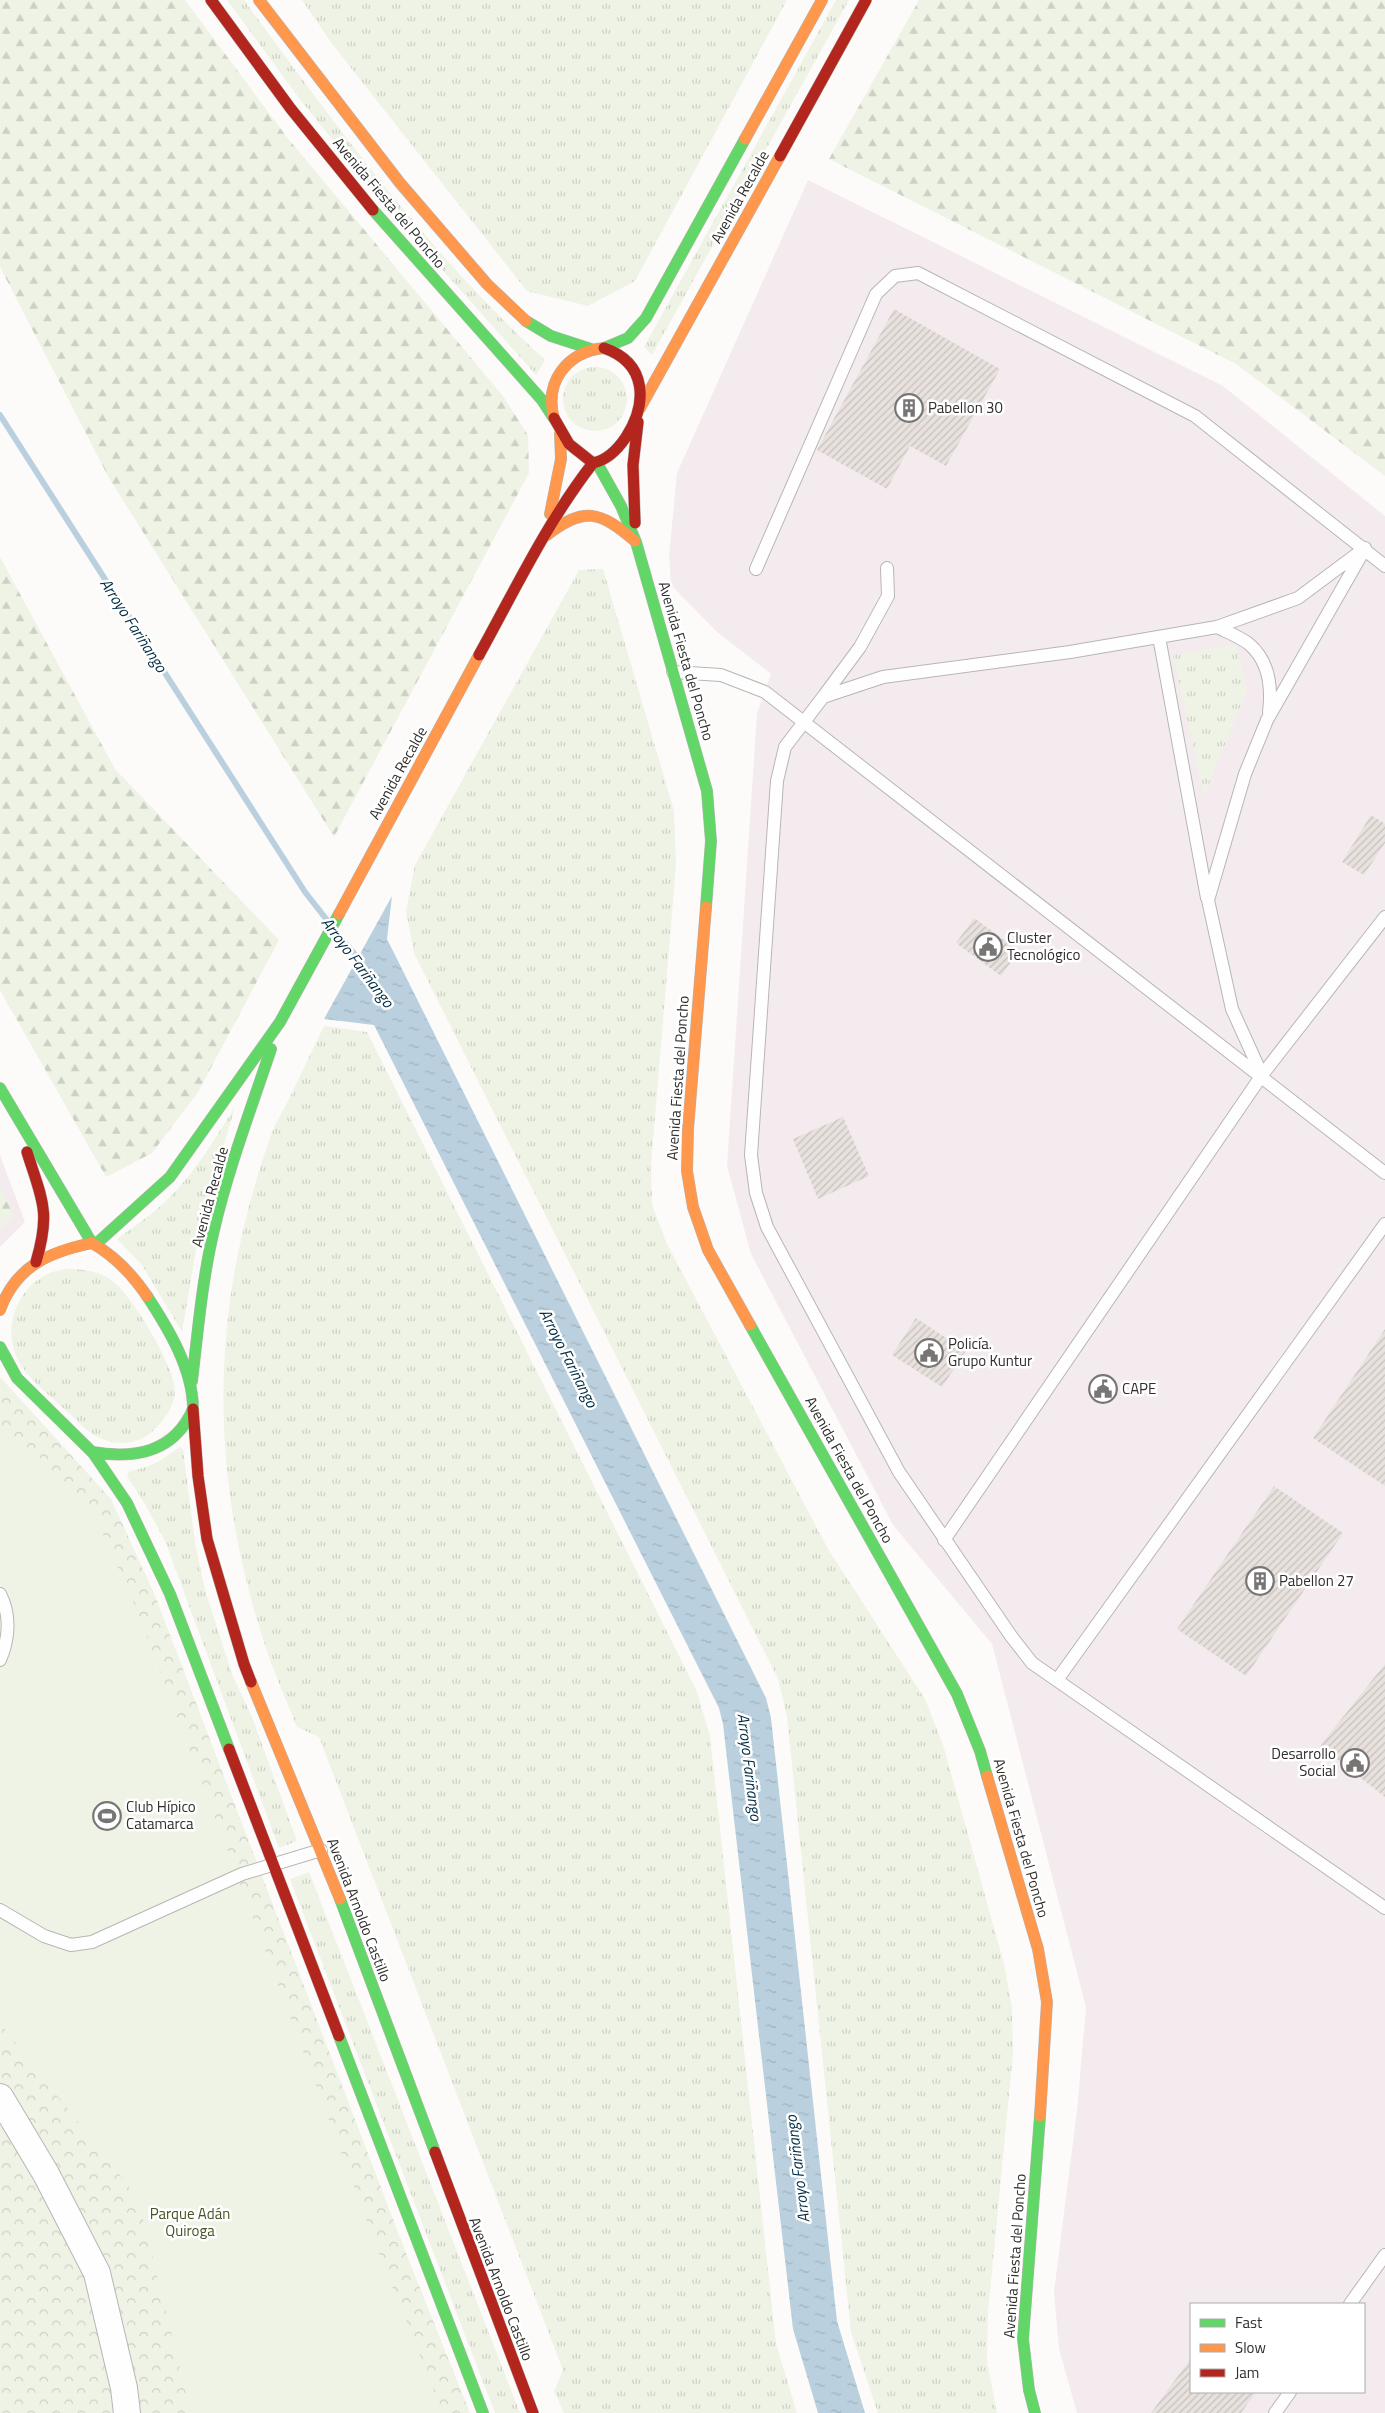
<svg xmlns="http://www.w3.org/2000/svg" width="1385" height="2413" font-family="'Titillium Web',sans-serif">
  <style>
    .commercial { fill: #f4ebee; fill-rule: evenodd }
    .grass { fill: url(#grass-tufts) }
    .forest { fill: url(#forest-firs) }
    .park { fill: url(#park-crowns) }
    .pitch { fill: #eef3e5 }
    .water { fill: url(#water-ripples) }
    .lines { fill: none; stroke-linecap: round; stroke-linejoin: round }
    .stream { stroke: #bad0de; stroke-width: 6 }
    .building { fill: url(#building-hatch) }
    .lane-casing { stroke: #b7b6b5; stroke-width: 14 }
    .street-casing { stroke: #b7b6b5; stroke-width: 28 }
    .fast-casing { stroke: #b7b6b5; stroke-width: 12 }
    .slow-casing { stroke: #b7b6b5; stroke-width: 12 }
    .jam-casing { stroke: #b7b6b5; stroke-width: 12 }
    .lane { stroke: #fffefe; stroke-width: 12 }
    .street { stroke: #fffefe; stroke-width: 26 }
    .fast { stroke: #63d668; stroke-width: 11 }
    .slow { stroke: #ff974d; stroke-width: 11 }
    .jam { stroke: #b3261e; stroke-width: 11 }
    .labels { text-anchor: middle; stroke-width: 5; stroke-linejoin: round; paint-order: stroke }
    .street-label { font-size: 15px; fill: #302f2e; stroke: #fff }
    .poi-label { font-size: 15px; fill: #302f2e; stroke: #fff; text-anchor: start }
    .park-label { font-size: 15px; fill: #445625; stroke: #fff }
    .water-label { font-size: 16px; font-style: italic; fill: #002d42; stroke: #fff }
  </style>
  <defs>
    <pattern id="grass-tufts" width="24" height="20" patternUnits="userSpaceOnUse" patternTransform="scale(1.25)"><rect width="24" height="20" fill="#eef3e5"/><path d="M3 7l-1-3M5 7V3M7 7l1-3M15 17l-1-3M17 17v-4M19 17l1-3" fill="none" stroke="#ccd1c5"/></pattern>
    <pattern id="forest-firs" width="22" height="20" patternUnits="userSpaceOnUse" patternTransform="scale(1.25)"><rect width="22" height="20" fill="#eef3e5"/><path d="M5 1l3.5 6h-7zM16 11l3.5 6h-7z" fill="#ccd1c5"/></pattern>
    <pattern id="park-crowns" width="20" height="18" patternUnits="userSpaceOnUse" patternTransform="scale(1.25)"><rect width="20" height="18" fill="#eef3e5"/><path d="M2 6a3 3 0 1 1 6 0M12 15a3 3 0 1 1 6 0" fill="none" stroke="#ccd1c5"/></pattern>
    <pattern id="water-ripples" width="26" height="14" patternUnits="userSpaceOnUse" patternTransform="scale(1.25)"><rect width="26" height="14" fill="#bad0de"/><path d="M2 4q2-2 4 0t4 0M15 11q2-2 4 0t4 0" fill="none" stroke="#a0b3bf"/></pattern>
    <pattern id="building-hatch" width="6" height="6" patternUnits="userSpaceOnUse" patternTransform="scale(1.25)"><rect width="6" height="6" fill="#e8e1dd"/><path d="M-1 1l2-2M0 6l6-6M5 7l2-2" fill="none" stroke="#c7c1be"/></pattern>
  </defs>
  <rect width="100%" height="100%" fill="#fdfbfa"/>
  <path class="commercial" d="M 808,180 L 1223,386 L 1385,516 L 1385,2413 L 1077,2413 L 1059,2349 L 1054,2292 L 1077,2110 L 1086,2007 L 992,1644 L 893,1525 L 751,1254 L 727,1166 L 757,713 L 771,674 L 717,632 L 671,585 L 669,556 L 677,473 ZM 1191,2304 L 1364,2304 L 1364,2392 L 1191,2392 Z
    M 0,1155 L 25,1222 L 0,1247 Z"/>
  <path class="grass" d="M 227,0 L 244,0 C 335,125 431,256 545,360 L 536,375 L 391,212 L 302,102 Z
    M 302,0 L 787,0 L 635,281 L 588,306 L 527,291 L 333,45 Z
    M 836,0 L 849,0 L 652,355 L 644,347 Z
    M563 399a32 32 0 1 1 64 0a32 32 0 1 1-64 0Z
    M 603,569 L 674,811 L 676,865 L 651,1165 L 652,1205 L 667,1244 L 828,1549 L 925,1699 L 944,1748 L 1004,1964 L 1012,2007 L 1013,2053 L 988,2313 L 987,2361 L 997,2413 L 878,2413 L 851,2332 L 787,1717 L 778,1679 L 414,953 L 406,911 L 415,865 L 579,570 Z
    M 1235,644 L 1247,690 L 1204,796 L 1173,655 Z
    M 324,1026 L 367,1032 L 697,1692 L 710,1736 L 776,2344 L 797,2413 L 564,2413 L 554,2391 L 563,2370 L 319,1737 L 297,1727 C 286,1699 273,1671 264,1642 C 208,1470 210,1309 270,1138 C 274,1125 282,1113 288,1101 C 300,1076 312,1051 324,1026 Z
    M 235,1107 L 200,1227 L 182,1332 L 142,1265 L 117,1239 C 135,1226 153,1214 169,1198 C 195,1172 215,1139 235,1107 Z
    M 66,1269 C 84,1269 102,1271 116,1284 C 134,1300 176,1368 175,1392 C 174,1408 163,1421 153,1431 C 140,1444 116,1446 100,1438 C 86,1432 74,1417 62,1407 C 47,1393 28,1379 18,1360 C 2,1329 16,1289 48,1274 C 54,1271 61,1270 66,1269 Z
    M 179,1447 L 183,1449 L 195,1543 L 205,1590 L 232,1674 L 252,1717 L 297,1841 L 279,1848 L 165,1541 L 145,1504 L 127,1476 L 129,1471 C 150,1468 163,1460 179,1447 Z
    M 309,1872 L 520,2413 L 495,2413 L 290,1879 Z"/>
  <path class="forest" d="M 0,0 L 185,0 L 286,136 L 503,396 L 528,435 L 529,473 L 334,837 L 109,478 L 0,267 Z
    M 919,0 L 1385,0 L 1385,476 L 1236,364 L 829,159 Z
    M 0,557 L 115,769 L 279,940 L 198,1092 L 152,1153 L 106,1177 L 0,990 Z
    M 0,1187 L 14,1215 L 0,1229 Z"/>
  <path class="park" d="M 0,1377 L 111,1499 L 154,1593 L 406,2253 L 470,2413 L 0,2413 Z"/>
  <path class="pitch" d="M 0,1425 L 37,1455 L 94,1514 L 137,1610 L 380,2256 L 443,2413 L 191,2413 L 138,2198 L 0,2023 Z"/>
  <path class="water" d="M 392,896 L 387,939 L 766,1698 L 771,1718 L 837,2321 L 865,2413 L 818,2413 L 793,2329 L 723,1724 L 719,1708 L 374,1025 L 324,1019 Z"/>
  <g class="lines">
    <path class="stream" d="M 0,415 L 305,892 L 327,920
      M 336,932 L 362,963"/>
  </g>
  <path class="building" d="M 894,309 L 1000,369 L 946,466 L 910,446 L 887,489 L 817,450 Z
    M 1371,815 L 1385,824 L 1385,843 L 1364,875 L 1342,862 Z
    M 974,918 L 1019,951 L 1001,976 L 956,943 Z
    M 843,1117 L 869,1176 L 818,1199 L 793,1139 Z
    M 916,1318 L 966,1351 L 942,1387 L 892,1355 Z
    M 1385,1329 L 1385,1486 L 1313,1438 Z
    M 1274,1486 L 1343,1533 L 1246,1676 L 1177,1629 Z
    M 1385,1664 L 1385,1797 L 1320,1746 Z
    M 1191,2358 L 1191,2392 L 1256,2392 L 1241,2413 L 1151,2413 Z"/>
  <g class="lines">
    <defs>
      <path id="lane" d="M 1365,548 L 1298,598 L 1217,627 L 1070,652 L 883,677 L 823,697 L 785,747 L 777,781 L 751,1155 L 756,1193 L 767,1227 L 899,1472 L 1011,1636 L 1032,1663 L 1385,1908
        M 756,569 L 876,294 L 895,276 L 918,273 L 1195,416 L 1385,566
        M 1217,627 C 1227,632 1240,637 1249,644 C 1269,661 1272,688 1269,712
        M 1159,637 L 1207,898
        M 673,672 L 721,675 L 765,692 L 1385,1173
        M 823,697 L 860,647 L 888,596 L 887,568
        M 1261,1073 L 1232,1009 L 1208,900 L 1245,774 L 1267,720 L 1363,552
        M 944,1540 L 1262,1075 L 1385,917
        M 0,1594 C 11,1615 9,1639 0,1660
        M 1057,1680 L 1385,1224
        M 0,1910 L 44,1936 L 71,1945 L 92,1942 L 242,1874 L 321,1850
        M 1350,2304 L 1385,2255
        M 1275,2413 L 1290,2392"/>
      <path id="street" d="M 0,2097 L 46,2174 L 97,2273 L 124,2388 L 127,2413"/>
      <path id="fast" d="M 373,210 L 542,400 L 553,417
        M 526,321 L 551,336 L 591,349
        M 604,348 L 628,338 L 646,318 L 745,139
        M 597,463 L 621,506 L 636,542 L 707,791 L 711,841 L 706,907
        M 0,1088 L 92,1243
        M 96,1244 L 170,1177 L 280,1022 L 339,914
        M 750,1325 L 957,1694 L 980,1751 L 987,1776
        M 0,1347 L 17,1378 L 93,1453 L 127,1503 L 170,1594 L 229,1749
        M 192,1381 C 198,1331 202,1280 214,1230 C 228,1169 251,1109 271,1049
        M 92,1452 C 134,1459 174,1453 193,1409 C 193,1369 168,1328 147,1296
        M 340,1899 L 435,2152
        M 339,2036 L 483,2413
        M 1035,2413 L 1029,2390 L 1023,2339 L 1040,2116"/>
      <path id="slow" d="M 259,0 L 400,183 L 487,284 L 526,321
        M 745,139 L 822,0
        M 640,408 L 780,156
        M 554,418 C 544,382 567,352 604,348
        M 550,514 L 561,459 L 560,434
        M 547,535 C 584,506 600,511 635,541
        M 706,907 L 688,1129 L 687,1171 L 693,1207 L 708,1250 L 750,1325
        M 339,914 L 479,655
        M 0,1310 C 16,1266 49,1252 92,1243 C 115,1256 132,1274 147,1296
        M 251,1682 L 340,1899
        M 987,1776 L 1038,1949 L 1047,2002 L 1040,2116"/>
      <path id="jam" d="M 211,0 L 291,109 L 373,210
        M 780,156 L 866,0
        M 554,418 L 569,444 L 593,463 C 608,460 618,449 626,437 C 648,403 647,363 604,348
        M 635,523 L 633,465 L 638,422
        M 479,655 C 515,590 547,522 593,463
        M 27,1152 C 42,1200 51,1211 36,1262
        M 193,1409 L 198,1476 L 207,1539 L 244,1664 L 251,1682
        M 229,1749 L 339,2036
        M 435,2152 L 533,2413"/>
    </defs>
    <use href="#lane" class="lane-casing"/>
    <use href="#street" class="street-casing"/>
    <use href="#fast" class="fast-casing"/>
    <use href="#slow" class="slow-casing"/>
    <use href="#jam" class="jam-casing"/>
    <use href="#lane" class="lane"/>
    <use href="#street" class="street"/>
    <use href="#fast" class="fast"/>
    <use href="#slow" class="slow"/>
    <use href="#jam" class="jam"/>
  </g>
  <defs>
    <symbol id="building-ring" viewBox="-11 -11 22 22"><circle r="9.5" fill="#fff" stroke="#787675" stroke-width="1.5"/><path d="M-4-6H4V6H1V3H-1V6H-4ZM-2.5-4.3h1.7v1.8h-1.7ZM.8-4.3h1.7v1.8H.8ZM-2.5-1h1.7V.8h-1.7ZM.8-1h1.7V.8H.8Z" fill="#787675"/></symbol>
    <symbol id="civic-ring" viewBox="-11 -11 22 22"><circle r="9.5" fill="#fff" stroke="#787675" stroke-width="1.5"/><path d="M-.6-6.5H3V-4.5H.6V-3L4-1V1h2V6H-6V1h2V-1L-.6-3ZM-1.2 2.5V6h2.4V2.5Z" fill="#787675"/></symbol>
    <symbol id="stadium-ring" viewBox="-11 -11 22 22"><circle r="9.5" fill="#fff" stroke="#787675" stroke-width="1.5"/><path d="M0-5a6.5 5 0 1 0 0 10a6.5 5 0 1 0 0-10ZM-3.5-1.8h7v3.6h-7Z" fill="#787675"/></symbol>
  </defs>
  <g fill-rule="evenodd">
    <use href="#building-ring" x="893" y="392" width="32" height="32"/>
    <use href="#civic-ring" x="972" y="931" width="32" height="32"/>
    <use href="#civic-ring" x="913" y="1337" width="32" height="32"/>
    <use href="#civic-ring" x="1087" y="1373" width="32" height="32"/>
    <use href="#building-ring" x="1244" y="1565" width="32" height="32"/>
    <use href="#civic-ring" x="1339" y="1747" width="32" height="32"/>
    <use href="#stadium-ring" x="91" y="1800" width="32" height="32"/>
  </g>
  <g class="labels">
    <g class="street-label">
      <text transform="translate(740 197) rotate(-61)" y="5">Avenida Recalde</text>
      <text transform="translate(389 203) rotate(50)" y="5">Avenida Fiesta del Poncho</text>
      <text transform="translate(686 661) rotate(74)" y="5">Avenida Fiesta del Poncho</text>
      <text transform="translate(398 773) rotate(-61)" y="5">Avenida Recalde</text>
      <text transform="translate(678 1078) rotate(-86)" y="5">Avenida Fiesta del Poncho</text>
      <text transform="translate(210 1197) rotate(-75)" y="5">Avenida Recalde</text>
      <text transform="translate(849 1470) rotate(61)" y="5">Avenida Fiesta del Poncho</text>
      <text transform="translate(1021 1838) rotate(74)" y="5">Avenida Fiesta del Poncho</text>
      <text transform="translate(359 1910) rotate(69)" y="5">Avenida Arnoldo Castillo</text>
      <text transform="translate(1015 2256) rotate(-86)" y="5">Avenida Fiesta del Poncho</text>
      <text transform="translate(501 2289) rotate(69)" y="5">Avenida Arnoldo Castillo</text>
    </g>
    <g class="poi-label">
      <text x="928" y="413">Pabellon 30</text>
      <text x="1007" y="943">Cluster<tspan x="1007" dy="17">Tecnológico</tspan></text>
      <text x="948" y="1349">Policía.<tspan x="948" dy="17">Grupo Kuntur</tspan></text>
      <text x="1122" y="1394">CAPE</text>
      <text x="1279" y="1586">Pabellon 27</text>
      <text x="1336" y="1759" text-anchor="end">Desarrollo<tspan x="1336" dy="17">Social</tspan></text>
      <text x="126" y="1812">Club Hípico<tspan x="126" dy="17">Catamarca</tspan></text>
    </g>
    <g class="park-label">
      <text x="190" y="2219">Parque Adán<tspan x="190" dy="17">Quiroga</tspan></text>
    </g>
    <g class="water-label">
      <text transform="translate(134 625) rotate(57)" y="6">Arroyo Fariñango</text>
      <text transform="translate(358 962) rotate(53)" y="6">Arroyo Fariñango</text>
      <text transform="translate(569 1358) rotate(63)" y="6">Arroyo Fariñango</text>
      <text transform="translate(750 1767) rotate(83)" y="6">Arroyo Fariñango</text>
      <text transform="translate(797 2169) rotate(-97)" y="6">Arroyo Fariñango</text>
    </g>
  </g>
  <rect x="1190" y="2303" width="175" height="90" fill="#ffffff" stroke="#acacab"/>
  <rect x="1200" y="2319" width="25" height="8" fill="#63d668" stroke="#acacab"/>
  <text x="1235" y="2328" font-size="15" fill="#302f2e">Fast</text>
  <rect x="1200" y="2344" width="25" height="8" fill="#ff974d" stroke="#acacab"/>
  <text x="1235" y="2353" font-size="15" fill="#302f2e">Slow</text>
  <rect x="1200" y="2369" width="25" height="8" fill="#b3261e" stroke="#acacab"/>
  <text x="1235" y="2378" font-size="15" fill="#302f2e">Jam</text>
</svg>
